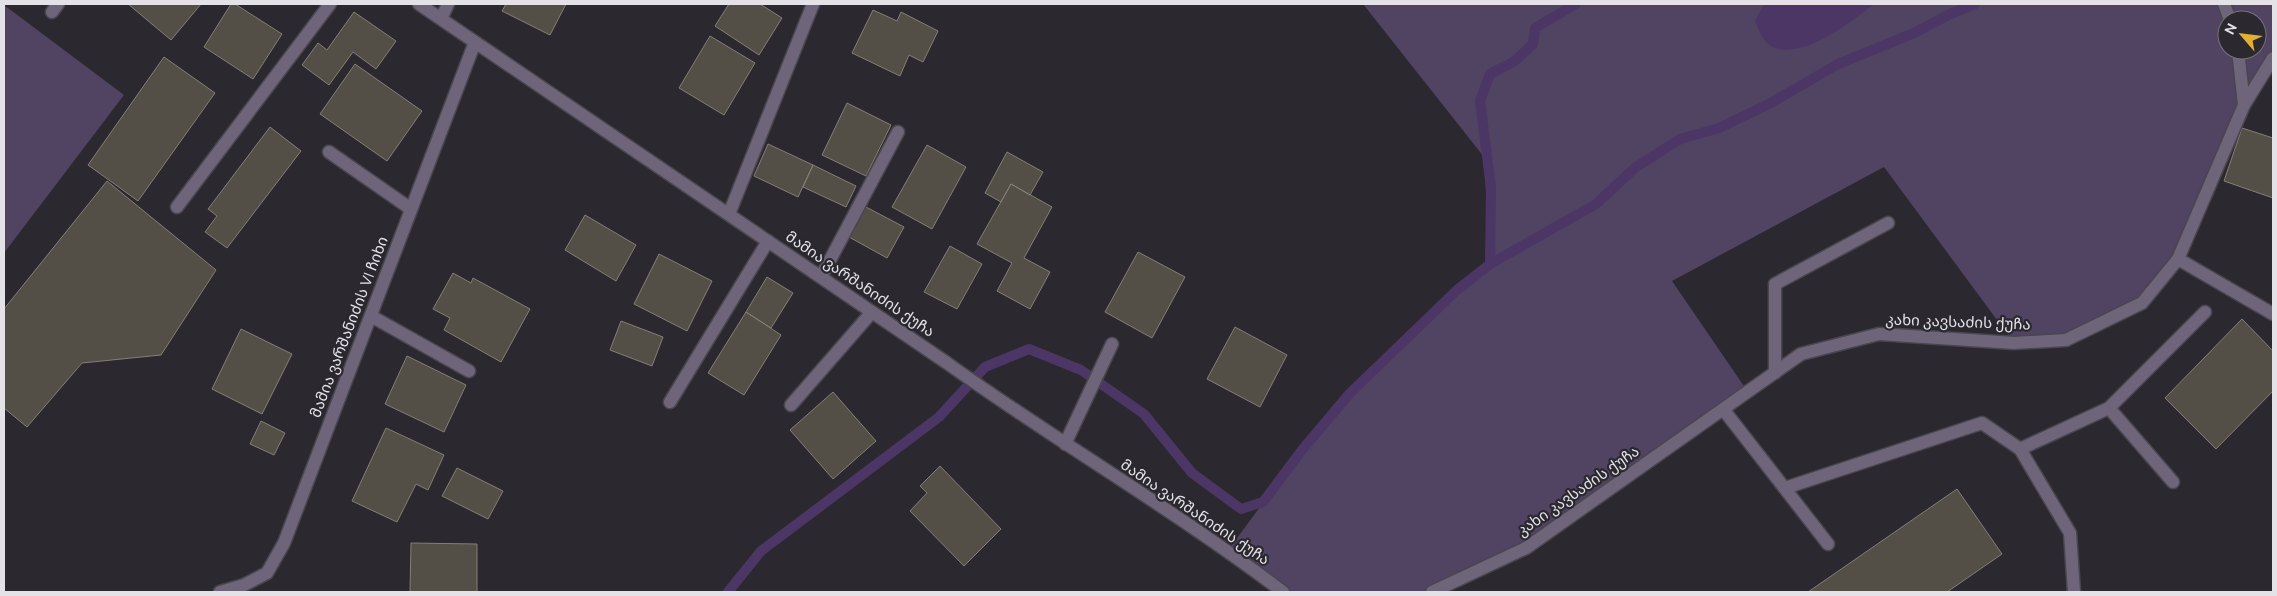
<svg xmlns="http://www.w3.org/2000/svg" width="2277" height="596" font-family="Ubuntu,'Noto Sans Georgian',sans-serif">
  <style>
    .green { fill: #514362; fill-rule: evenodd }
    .water { fill: #4c3665 }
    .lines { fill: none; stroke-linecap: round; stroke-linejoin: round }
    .stream { stroke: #4c3665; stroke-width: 10 }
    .building { fill: #534f46; stroke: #847f76 }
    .minor-casing { stroke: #49464d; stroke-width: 15 }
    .minor { stroke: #6f657b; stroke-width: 12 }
    .labels { text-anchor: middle; stroke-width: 4.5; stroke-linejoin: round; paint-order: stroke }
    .street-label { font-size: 15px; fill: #e4e2e7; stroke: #2b2830 }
  </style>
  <rect width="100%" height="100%" fill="#2b2830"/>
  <path class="green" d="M 1363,4 L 2273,4 L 2273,58 L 2178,259 L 2142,303 L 2066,340 L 2014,343 L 1884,167 L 1672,281 L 1748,392 L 1526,548 L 1432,592 L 1283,592 L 1226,553 L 1302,450 L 1350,393 L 1457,290 L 1490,264 L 1484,157 ZM 2227,20 L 2257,20 L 2257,50 L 2227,50 Z
    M 4,5 L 124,95 L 4,253 Z"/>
  <path class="water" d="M 1764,4 L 1874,4 C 1852,21 1806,58 1775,48 C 1764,44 1759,31 1755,21 Z"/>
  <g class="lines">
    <path class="stream" d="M 1490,264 L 1491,188 L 1480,101 L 1490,74 L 1515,61 L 1533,44 L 1535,28 L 1576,4
      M 728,592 L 761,551 L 939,417 L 985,367 L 1029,349 L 1081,370 L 1144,414 L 1192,473 L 1241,509 L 1263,502 L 1302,450 L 1350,393 L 1457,290 L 1490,264 L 1596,204 L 1636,167 L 1680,139 L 1719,128 L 1769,104 L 1838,64 L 1914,33 L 1950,14 L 1975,4"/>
  </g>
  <path class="building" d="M 128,4 L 201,4 L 171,40 Z
    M 231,4 L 235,4 L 282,34 L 253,79 L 204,47 Z
    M 506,4 L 566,4 L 550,35 L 502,11 Z
    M 729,4 L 760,4 L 782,18 L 759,55 L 715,26 Z
    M 873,10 L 897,21 L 901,12 L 938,31 L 923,62 L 909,55 L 900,76 L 852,53 Z
    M 354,12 L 396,41 L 376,69 L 353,52 L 329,85 L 302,65 L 318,43 L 327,50 Z
    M 710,36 L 755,63 L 724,115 L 679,88 Z
    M 164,57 L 215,93 L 138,201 L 88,165 Z
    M 355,64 L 422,111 L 387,161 L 320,114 Z
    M 847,103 L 891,125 L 866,176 L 822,155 Z
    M 270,127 L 301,151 L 227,248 L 205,232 L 217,216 L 208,209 Z
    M 2242,128 L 2273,138 L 2273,198 L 2224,181 Z
    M 768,144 L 813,165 L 798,197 L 754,176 Z
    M 927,145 L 966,167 L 932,229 L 892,207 Z
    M 1007,152 L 1043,172 L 1030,195 L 1011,184 L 1001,202 L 985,193 Z
    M 813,165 L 856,186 L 846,207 L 803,187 Z
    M 107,181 L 216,270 L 161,355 L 82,363 L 27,427 L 4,408 L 4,309 Z
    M 1011,184 L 1052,207 L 1024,258 L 1050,272 L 1030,309 L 997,291 L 1012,263 L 977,244 Z
    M 866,207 L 904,227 L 887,258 L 849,237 Z
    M 585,215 L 636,245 L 616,281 L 565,250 Z
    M 950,246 L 982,264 L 957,309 L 924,292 Z
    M 1138,252 L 1185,277 L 1152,338 L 1105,312 Z
    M 659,254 L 712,281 L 687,331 L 634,304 Z
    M 453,273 L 471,283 L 473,278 L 530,309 L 501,362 L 444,330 L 450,318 L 433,309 Z
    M 767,277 L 793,293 L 771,328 L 746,312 Z
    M 746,312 L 781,335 L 744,395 L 708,373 Z
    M 2242,319 L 2273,351 L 2273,391 L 2216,449 L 2165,398 Z
    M 621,321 L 663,337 L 652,366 L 610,350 Z
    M 1235,327 L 1287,355 L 1260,407 L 1207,379 Z
    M 241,329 L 292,354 L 262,414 L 212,389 Z
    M 407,356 L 466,385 L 444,432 L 385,404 Z
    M 833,392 L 876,441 L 833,479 L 790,430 Z
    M 261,421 L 285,433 L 274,455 L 250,444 Z
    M 386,428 L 444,455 L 428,490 L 416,484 L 397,522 L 352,501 Z
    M 940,466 L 1001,529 L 964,566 L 910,511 L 927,493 L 920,486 Z
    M 457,468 L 503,491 L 488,519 L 442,496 Z
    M 1957,489 L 2002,554 L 1947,592 L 1808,592 Z
    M 411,543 L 477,544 L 477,592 L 410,592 Z"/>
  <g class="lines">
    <defs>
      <path id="minor" d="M 419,4 L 947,363 C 1057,442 1175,510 1283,592
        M 2224,4 L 2230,20
        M 52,12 L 58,4
        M 441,19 L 448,4
        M 2238,50 L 2244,105
        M 329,152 L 411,209
        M 177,207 L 330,4
        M 729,214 L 813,4
        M 2178,259 L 2273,314
        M 821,277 L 898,132
        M 371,316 L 469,371
        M 1775,373 L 1775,284 L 1888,223
        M 670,402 L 768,241
        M 791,405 L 872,312
        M 2109,408 L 2173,482
        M 1723,409 L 1828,544
        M 1065,444 L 1112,344
        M 2020,449 L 2109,408 L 2205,312
        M 1785,488 L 1982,423 L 2020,449 L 2070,533 L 2074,592
        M 220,592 L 244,585 L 267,573 L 284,543 L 475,42
        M 1432,592 L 1526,548 L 1801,354 L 1879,334 L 2014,343 L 2066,340 L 2142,303 L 2178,259 L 2244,105 L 2273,58"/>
    </defs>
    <use href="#minor" class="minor-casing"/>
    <use href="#minor" class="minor"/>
  </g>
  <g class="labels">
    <g class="street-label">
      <text transform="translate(860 284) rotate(34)" y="5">მამია ვარშანიძის ქუჩა</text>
      <text transform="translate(1958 322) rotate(2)" y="5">კახი კავსაძის ქუჩა</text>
      <text transform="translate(349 327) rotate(-69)" y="5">მამია ვარშანიძის VI ჩიხი</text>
      <text transform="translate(1578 491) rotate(-35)" y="5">კახი კავსაძის ქუჩა</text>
      <text transform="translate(1195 512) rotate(34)" y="5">მამია ვარშანიძის ქუჩა</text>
    </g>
  </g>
  <rect width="2277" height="596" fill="none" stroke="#e4e2e7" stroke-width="10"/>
  <g transform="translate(2242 35) rotate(298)"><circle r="24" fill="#2b2830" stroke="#757279"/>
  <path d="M0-4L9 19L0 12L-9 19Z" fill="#e1af34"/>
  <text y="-8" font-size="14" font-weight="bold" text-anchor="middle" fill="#e4e2e7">N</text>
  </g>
</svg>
